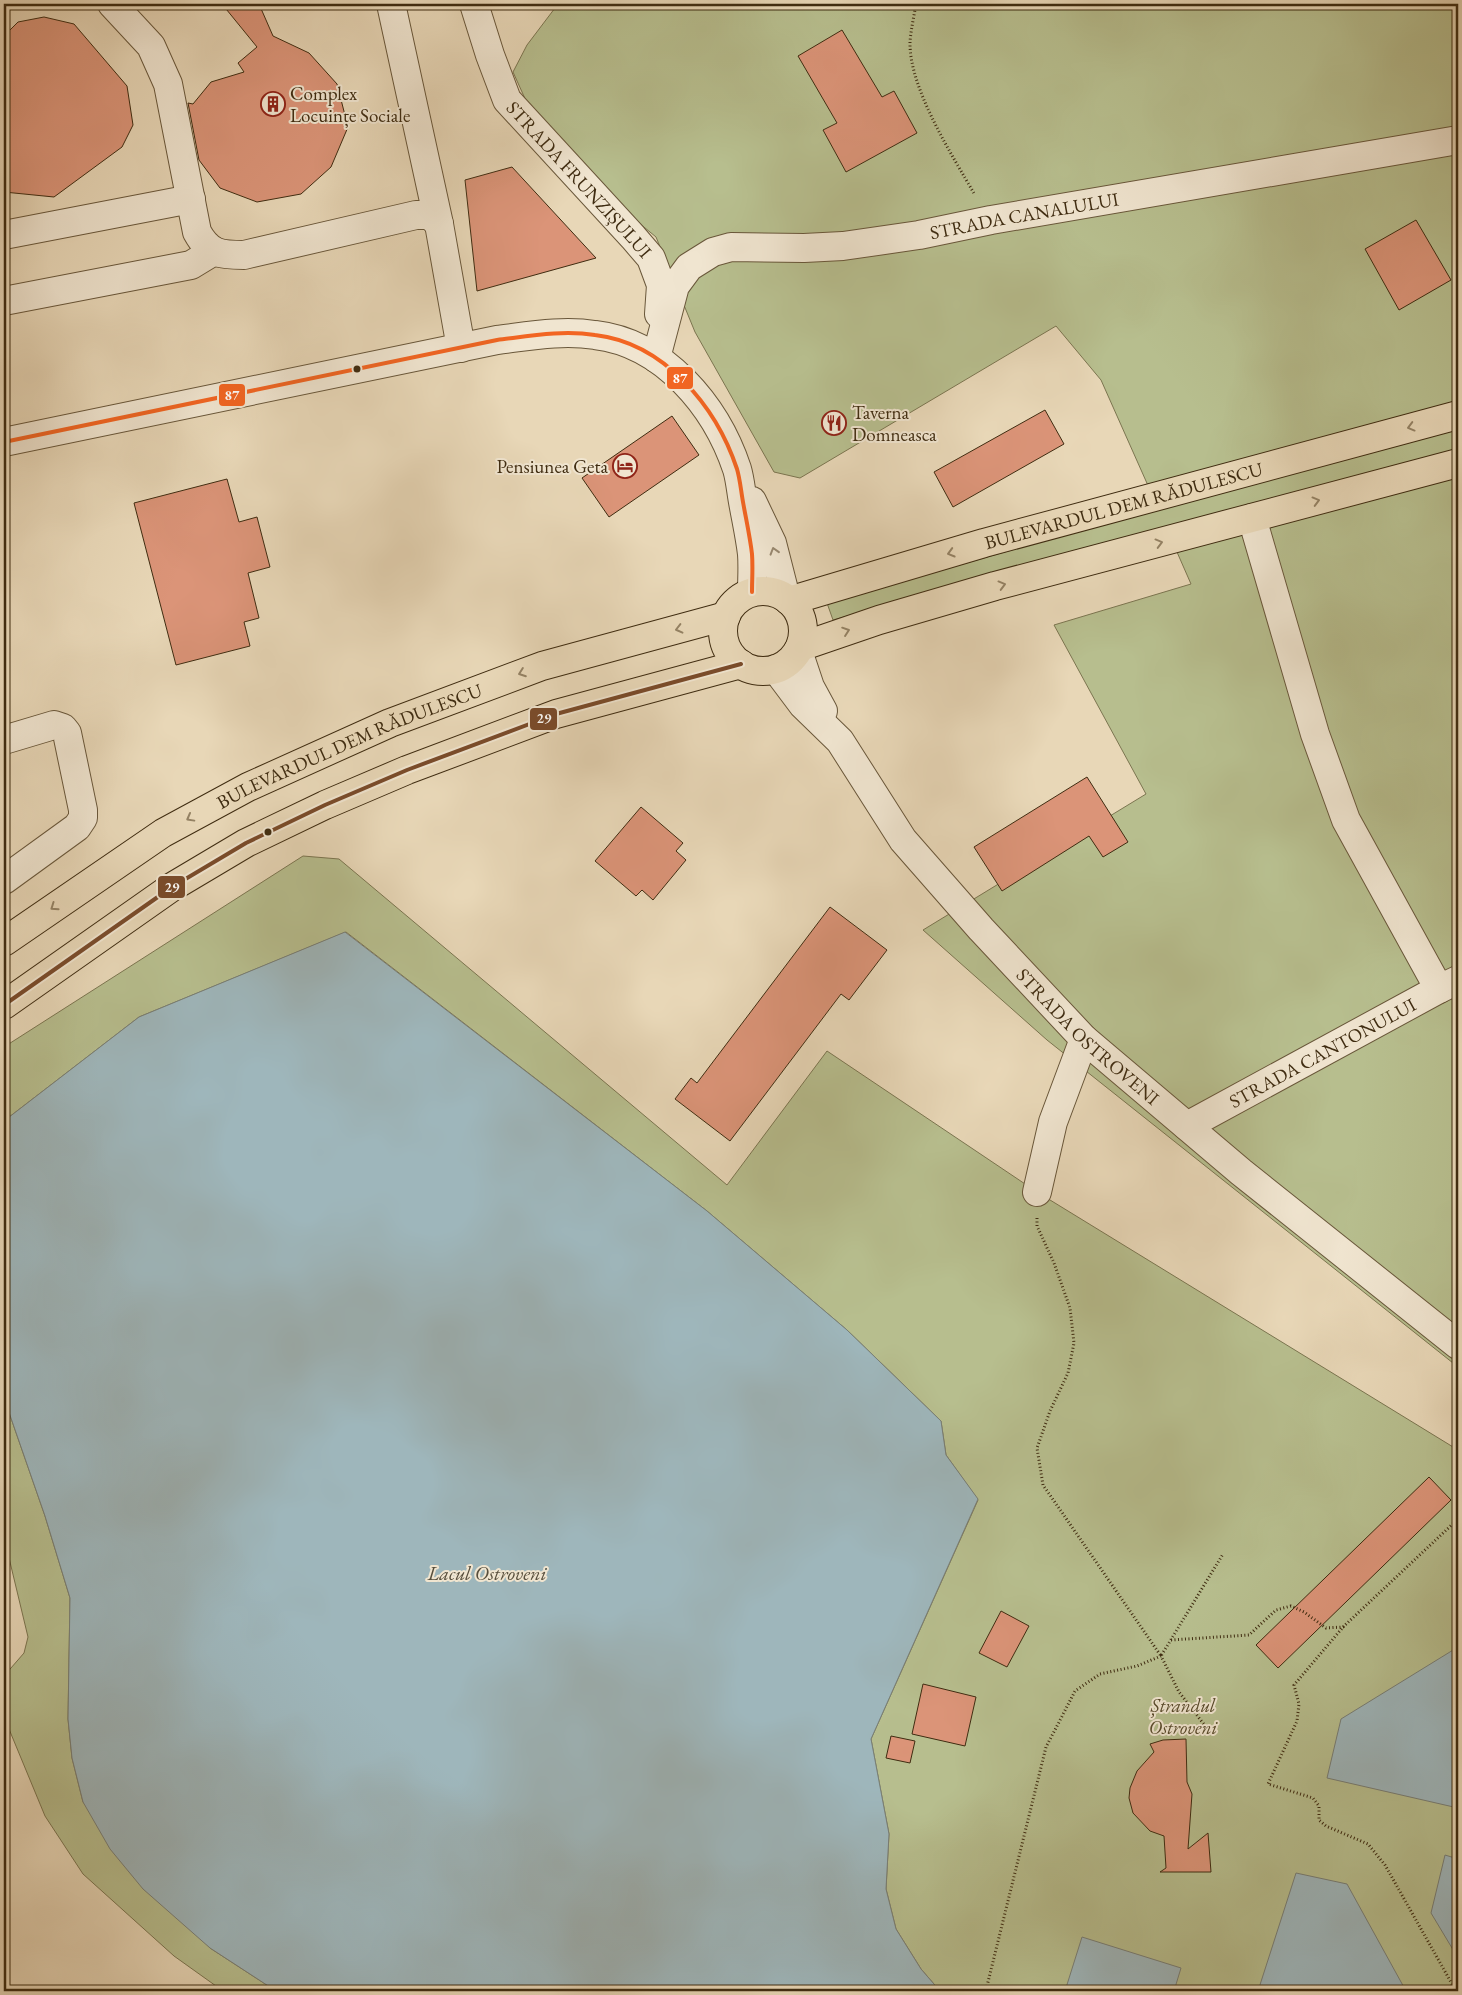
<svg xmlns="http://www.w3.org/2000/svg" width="1462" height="1995" font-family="'EB Garamond',serif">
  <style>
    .green { fill: #b7be8e; stroke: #7b7550 }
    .water { fill: #9eb6bb; stroke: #787f77 }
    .building { fill: #db9478; stroke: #3f2c11 }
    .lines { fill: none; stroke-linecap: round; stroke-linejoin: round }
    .minor-casing { stroke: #69573a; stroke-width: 30 }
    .major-casing { stroke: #3f2c11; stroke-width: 30 }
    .path { stroke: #3f2c11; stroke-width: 3; stroke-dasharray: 1 2.5; stroke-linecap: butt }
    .minor { stroke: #f0e5d0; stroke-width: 28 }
    .major { stroke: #e8d7b7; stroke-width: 28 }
    .bus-1-casing { stroke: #f0e5d0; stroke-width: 8 }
    .bus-2-casing { stroke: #f0e5d0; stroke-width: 8 }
    .bus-1 { stroke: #7a4b2a; stroke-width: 4 }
    .bus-2 { stroke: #f26522; stroke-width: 4 }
    .oneway { stroke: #948264 }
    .oneway2 { stroke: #988870 }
    .bus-dot { fill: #3f2c11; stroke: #f0e5d0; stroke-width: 2 }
    .labels { text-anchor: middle; stroke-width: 4; stroke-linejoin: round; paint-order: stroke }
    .poi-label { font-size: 19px; fill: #3f2c11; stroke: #f0e5d0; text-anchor: start }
    .street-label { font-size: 19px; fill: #3f2c11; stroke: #f0e5d0 }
    .park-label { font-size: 19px; font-style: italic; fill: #57492a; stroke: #f0e5d0 }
    .water-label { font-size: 20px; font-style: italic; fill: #574e3c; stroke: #f0e5d0 }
    .line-badge { stroke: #f0e5d0; stroke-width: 2 }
    .badge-label { font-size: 14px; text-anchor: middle; font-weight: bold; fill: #fff }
  </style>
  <rect width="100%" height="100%" fill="#e8d7b7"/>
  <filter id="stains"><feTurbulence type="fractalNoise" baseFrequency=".004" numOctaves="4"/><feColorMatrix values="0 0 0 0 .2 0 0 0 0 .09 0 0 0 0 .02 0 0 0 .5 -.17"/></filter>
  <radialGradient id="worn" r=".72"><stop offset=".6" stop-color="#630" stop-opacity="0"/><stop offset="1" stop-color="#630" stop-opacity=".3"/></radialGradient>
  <path class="green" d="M 558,4 L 1458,4 L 1458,1367 L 1047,1040 L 923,930 L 1146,794 L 1054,625 L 1191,584 L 1166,527 L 833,620 L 827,603 L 1158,508 L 1101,380 L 1056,326 L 800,478 L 774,472 L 695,332 L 656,237 L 610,199 L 527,103 L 513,72 L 527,45 Z
    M 303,856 L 339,859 L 727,1185 L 827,1051 L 1037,1192 L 1458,1450 L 1458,1991 L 940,1991 L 921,1969 L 896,1929 L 886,1889 L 889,1834 L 871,1739 L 978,1500 L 946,1455 L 941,1421 L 847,1330 L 707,1211 L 346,932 L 139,1017 L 4,1121 L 4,1047 Z
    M 4,1398 L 45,1516 L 70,1598 L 68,1719 L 72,1758 L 83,1802 L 210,1948 L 276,1991 L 223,1991 L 174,1956 L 83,1874 L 45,1816 L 4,1717 L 4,1676 L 24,1653 L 28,1637 L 4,1537 Z"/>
  <path class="water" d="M 345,932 L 707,1211 L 847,1330 L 941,1421 L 946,1455 L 978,1499 L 871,1739 L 889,1834 L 886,1889 L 896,1929 L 921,1969 L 940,1991 L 276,1991 L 210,1948 L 143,1889 L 110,1849 L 83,1802 L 72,1758 L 68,1719 L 70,1598 L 45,1516 L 4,1398 L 4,1121 L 139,1017 Z
    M 1458,1647 L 1458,1808 L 1327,1778 L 1341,1719 Z
    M 1445,1855 L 1458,1859 L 1458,1958 L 1431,1913 Z
    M 1296,1873 L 1347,1884 L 1406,1991 L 1258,1991 Z
    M 1082,1937 L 1181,1968 L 1174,1991 L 1065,1991 Z"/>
  <path class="building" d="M 222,4 L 259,4 L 273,36 L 309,53 L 337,84 L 348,127 L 331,167 L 301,194 L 257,202 L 220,188 L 199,160 L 188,103 L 193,104 L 211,82 L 244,72 L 238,63 L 257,47 Z
    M 44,17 L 74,24 L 127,86 L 133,125 L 122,147 L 54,197 L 4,192 L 4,36 L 18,22 Z
    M 842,30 L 882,97 L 894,91 L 917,133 L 846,172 L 823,130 L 837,123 L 798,56 Z
    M 512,167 L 596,258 L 477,291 L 465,180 Z
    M 1416,220 L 1451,280 L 1399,310 L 1365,249 Z
    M 1045,410 L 1064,444 L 953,507 L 934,472 Z
    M 672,416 L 699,455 L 609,517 L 582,478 Z
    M 227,479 L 239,522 L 257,517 L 270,567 L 248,573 L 259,618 L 244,622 L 250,646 L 176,665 L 134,503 Z
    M 1087,777 L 1128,842 L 1103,857 L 1089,836 L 1002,891 L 974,847 Z
    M 641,807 L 683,843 L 676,851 L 686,860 L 653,900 L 642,890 L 636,896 L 595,861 Z
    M 830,907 L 887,950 L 849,1000 L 841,994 L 730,1141 L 675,1099 L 691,1078 L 697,1083 Z
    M 1429,1477 L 1451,1500 L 1278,1668 L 1256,1645 Z
    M 1001,1611 L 1029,1626 L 1007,1667 L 979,1653 Z
    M 923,1684 L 976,1697 L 965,1746 L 912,1734 Z
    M 891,1736 L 915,1741 L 910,1763 L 886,1758 Z
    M 1186,1739 L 1187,1782 L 1192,1794 L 1188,1849 L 1208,1833 L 1211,1872 L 1160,1872 L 1166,1868 L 1164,1836 L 1150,1831 L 1133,1813 L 1129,1798 L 1130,1788 L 1137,1771 L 1154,1752 L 1150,1744 L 1163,1740 Z"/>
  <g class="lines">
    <defs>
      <g id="minor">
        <path d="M 112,4 L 151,46 L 168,84 L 197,232 C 209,254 220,255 244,255 L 416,215 L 430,215 L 439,224"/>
        <path d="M 391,4 L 439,224 L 461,348"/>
        <path id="s1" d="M 474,4 L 490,55 L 507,100 L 633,237 L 651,258 L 661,285 L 659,314"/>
        <path d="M 4,235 L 191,199"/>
        <path d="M 4,301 L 191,265 L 214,251"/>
        <path id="s2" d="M 656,358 L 675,286 L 689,267 L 713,252 L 731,247 L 804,248 L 843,246 L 919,235 L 991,220 L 1458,140"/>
        <path d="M 4,442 L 497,340 C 530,336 562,330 595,335 C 664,343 716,406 737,469 C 740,479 741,491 743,502 C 746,519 750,537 752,554 C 753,567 752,580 752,592"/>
        <path d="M 752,501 L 772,543 L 786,598"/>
        <path d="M 1252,518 L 1315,734 L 1346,820 L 1439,989"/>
        <path d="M 798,651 L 810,687 L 823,711"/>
        <path id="s3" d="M 776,669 L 803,705 L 840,741 L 903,840 L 981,929 L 1084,1039 L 1241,1172 L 1458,1345"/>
        <path d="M 4,740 L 54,725 L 63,728 L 67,733 L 83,810 L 83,818 L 77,827 L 4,880"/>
        <path id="s4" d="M 1187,1126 L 1439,989 L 1458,980"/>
        <path d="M 1037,1192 L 1053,1122 L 1084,1039"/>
      </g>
      <g id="major">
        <circle cx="763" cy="631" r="40"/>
        <path id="s5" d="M 789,601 L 984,543 L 1458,415"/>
        <path d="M 800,647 L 879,620 L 995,586 L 1458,463"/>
        <path id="s6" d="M 4,942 L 163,833 L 248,787 L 390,723 L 542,666 L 726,616"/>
        <path d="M 4,1005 L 172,887 L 246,843 L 325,805 L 407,770 L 556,714 L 741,664"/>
      </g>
    </defs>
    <use href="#minor" class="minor-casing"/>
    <use href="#major" class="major-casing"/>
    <path class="path" d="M 916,4 C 914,16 911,29 910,42 C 909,88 952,155 975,195
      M 1037,1218 L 1037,1226 L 1054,1263 L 1070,1308 L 1074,1343 L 1068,1373 L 1050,1411 L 1037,1448 L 1043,1485 L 1161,1656 L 1223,1554
      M 1344,1626 L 1294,1685 L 1299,1704 L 1297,1721 L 1268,1784 L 1313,1798 L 1319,1806 L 1319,1820 L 1326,1826 L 1368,1844 L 1385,1865 L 1456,1991
      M 1171,1640 L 1249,1635 L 1276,1610 L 1291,1606 L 1304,1612 L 1326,1628 L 1343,1627 L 1458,1519
      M 987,1986 L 1046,1747 L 1057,1726 L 1075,1691 L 1100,1674 L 1137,1666 L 1161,1656 L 1179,1692 L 1206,1727"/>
    <use href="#minor" class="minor"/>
    <use href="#major" class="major"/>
    <defs>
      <path id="bus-1" d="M 4,1005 L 172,887 L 246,843 L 325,805 L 407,770 L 556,714 L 741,664"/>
      <path id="bus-2" d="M 4,442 L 497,340 C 530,336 562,330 595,335 C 664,343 716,406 737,469 C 740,479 741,491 743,502 C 746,519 750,537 752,554 C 753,567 752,580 752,592"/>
    </defs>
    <use href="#bus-1" class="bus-1-casing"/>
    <use href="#bus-2" class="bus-2-casing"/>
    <use href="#bus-1" class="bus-1"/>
    <use href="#bus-2" class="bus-2"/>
  </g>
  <defs><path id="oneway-chevron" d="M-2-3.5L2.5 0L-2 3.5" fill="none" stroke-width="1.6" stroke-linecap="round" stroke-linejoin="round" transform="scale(1.25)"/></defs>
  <g class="oneway">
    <use href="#oneway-chevron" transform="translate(1411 427) rotate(165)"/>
    <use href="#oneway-chevron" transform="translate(1316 501) rotate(-15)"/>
    <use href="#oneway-chevron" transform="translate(1159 543) rotate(-15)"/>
    <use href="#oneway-chevron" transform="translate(951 553) rotate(164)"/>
    <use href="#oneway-chevron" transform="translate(1002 585) rotate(-15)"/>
    <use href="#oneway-chevron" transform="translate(679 629) rotate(166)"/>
    <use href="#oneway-chevron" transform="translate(846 631) rotate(-19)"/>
    <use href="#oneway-chevron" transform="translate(522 673) rotate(160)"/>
    <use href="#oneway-chevron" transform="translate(190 818) rotate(151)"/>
    <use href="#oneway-chevron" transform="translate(54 907) rotate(145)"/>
  </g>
  <use class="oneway2" href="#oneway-chevron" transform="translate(774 551) rotate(-107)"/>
  <defs>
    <symbol id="building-ring" viewBox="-11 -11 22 22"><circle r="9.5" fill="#f0e5d0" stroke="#8f2418" stroke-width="1.5"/><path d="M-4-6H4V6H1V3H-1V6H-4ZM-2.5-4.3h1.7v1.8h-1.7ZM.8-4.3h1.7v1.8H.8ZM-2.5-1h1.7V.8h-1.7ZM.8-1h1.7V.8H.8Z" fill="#8f2418"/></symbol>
    <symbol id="restaurant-ring" viewBox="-11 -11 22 22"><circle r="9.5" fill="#f0e5d0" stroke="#8f2418" stroke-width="1.5"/><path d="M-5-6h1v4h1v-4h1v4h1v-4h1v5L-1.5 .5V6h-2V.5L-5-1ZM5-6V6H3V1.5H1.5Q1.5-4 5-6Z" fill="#8f2418"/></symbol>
    <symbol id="hotel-ring" viewBox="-11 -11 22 22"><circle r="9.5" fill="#f0e5d0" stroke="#8f2418" stroke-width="1.5"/><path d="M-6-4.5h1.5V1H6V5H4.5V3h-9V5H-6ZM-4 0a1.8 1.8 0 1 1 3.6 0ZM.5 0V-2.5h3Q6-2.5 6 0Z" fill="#8f2418"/></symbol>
  </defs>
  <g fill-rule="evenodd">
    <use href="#building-ring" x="259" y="90" width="28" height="28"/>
    <use href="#restaurant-ring" x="820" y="409" width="28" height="28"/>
    <use href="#hotel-ring" x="611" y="452" width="28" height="28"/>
  </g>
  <g class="bus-dot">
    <circle cx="357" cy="369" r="4.5"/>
    <circle cx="268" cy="832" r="4.5"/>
  </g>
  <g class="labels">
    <g class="poi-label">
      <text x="290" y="100">Complex<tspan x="290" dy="22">Locuințe Sociale</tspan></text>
      <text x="852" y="419">Taverna<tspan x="852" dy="22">Domneasca</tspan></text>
      <text x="608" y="473" text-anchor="end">Pensiunea Geta</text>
    </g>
    <g class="street-label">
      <text dy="7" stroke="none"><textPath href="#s1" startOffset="209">STRADA FRUNZIȘULUI</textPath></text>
      <text dy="7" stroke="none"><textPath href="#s2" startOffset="441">STRADA CANALULUI</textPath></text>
      <text dy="7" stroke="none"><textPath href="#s5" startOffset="348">BULEVARDUL DEM RĂDULESCU</textPath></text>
      <text dy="7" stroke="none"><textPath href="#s6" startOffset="399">BULEVARDUL DEM RĂDULESCU</textPath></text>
      <text dy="7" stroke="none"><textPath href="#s3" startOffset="484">STRADA OSTROVENI</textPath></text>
      <text dy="7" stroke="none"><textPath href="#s4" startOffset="154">STRADA CANTONULUI</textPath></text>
    </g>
    <g class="park-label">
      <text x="1183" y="1712">Ștrandul<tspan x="1183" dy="22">Ostroveni</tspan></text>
    </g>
    <g class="water-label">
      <text x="487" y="1580">Lacul Ostroveni</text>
    </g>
  </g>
  <g class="line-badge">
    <rect x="666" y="366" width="28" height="24" rx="5" fill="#f26522"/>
    <rect x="218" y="383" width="28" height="24" rx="5" fill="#f26522"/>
    <rect x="529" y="707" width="29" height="24" rx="5" fill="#7a4b2a"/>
    <rect x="157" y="875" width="29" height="24" rx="5" fill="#7a4b2a"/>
  </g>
  <g class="badge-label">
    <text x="680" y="383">87</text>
    <text x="232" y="400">87</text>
    <text x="544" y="723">29</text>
    <text x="172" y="892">29</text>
  </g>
  <rect width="1462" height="1995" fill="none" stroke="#e8d7b7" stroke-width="20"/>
  <rect x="5" y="5" width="1452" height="1985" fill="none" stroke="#3f2c11" stroke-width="2.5"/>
  <rect x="10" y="10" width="1442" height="1975" fill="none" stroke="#3f2c11"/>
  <rect width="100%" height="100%" filter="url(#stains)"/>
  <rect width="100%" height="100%" fill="url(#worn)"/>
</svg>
